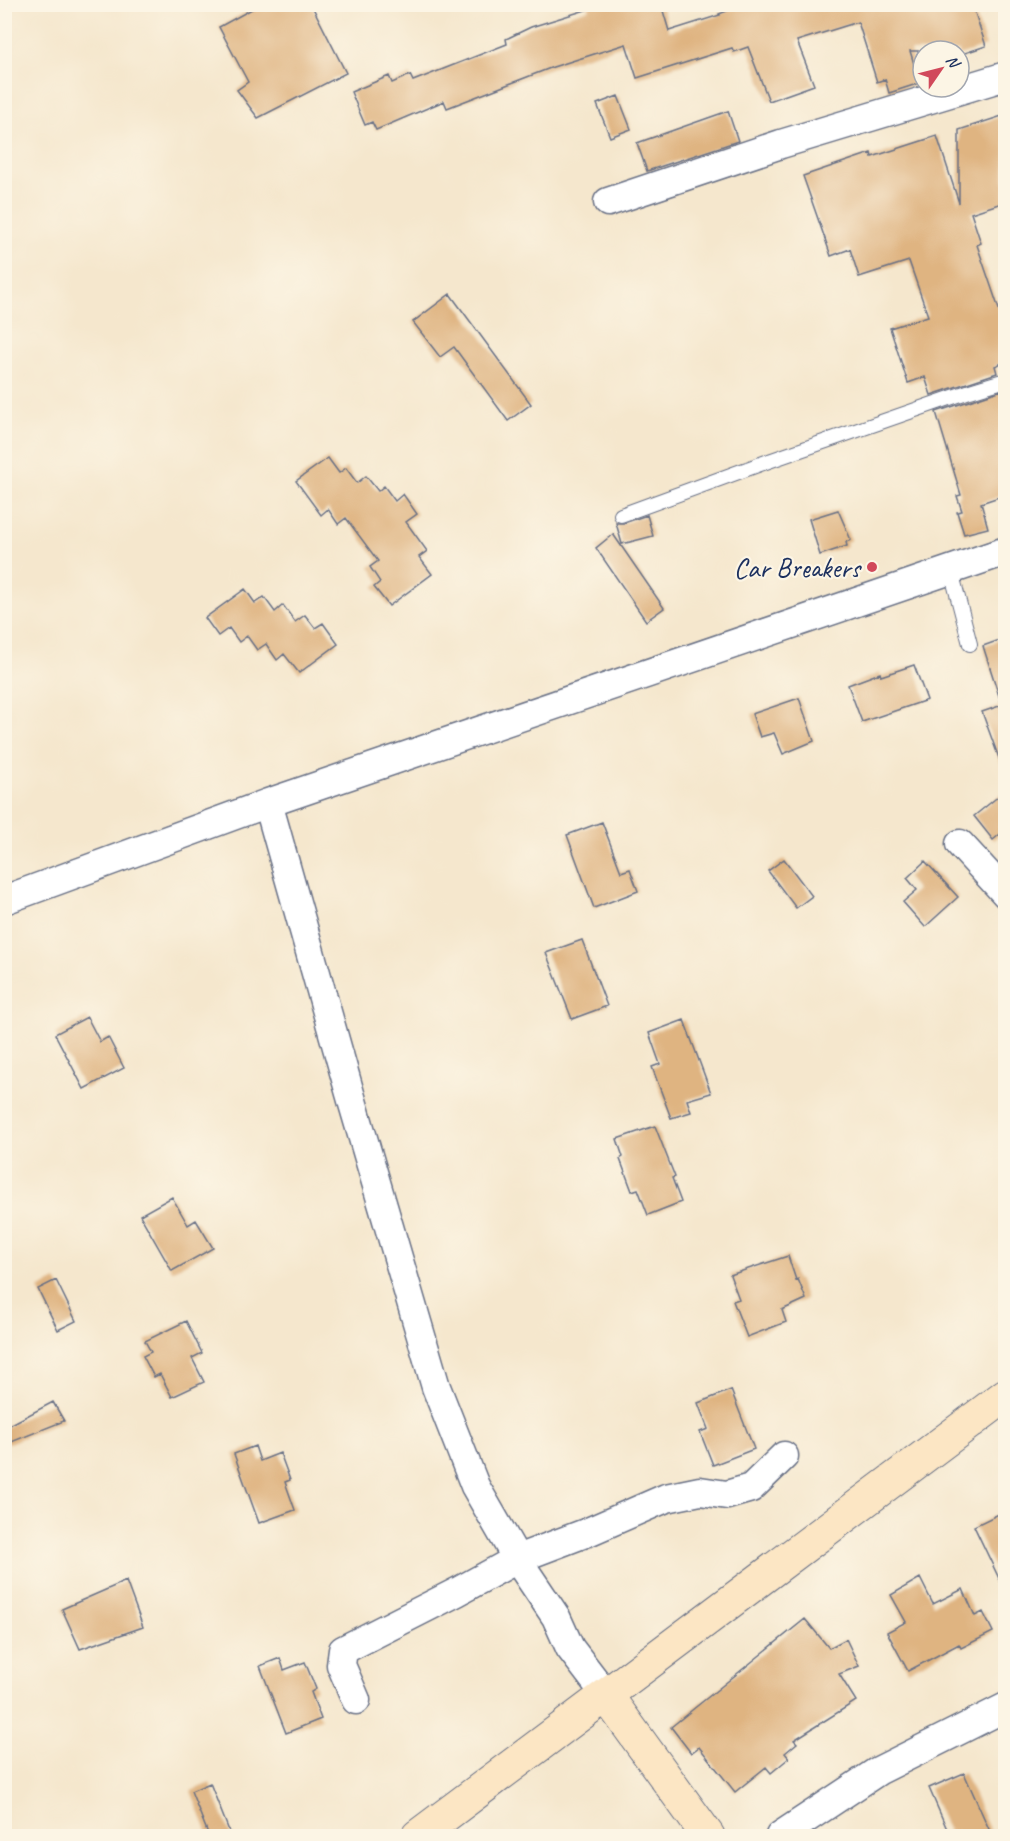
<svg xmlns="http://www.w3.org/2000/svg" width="1010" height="1841" font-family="Caveat,sans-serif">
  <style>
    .building { fill: #dfb481 }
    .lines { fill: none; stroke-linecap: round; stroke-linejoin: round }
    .lane-casing { stroke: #676f85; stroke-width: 16 }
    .street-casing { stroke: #676f85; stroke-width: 31 }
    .secondary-casing { stroke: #676f85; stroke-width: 35 }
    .lane { stroke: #fff; stroke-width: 14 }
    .street { stroke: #fff; stroke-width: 28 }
    .secondary { stroke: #fce6c4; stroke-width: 33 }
    .poi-dot { fill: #d1495b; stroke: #fcf5e5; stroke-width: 2 }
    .labels { text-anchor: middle; stroke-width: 4.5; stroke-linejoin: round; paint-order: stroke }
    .poi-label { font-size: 28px; fill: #1b2f5e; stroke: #fcf5e5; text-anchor: end }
  </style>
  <rect width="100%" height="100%" fill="#fcf5e5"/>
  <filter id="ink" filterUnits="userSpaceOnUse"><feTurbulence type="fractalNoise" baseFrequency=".0167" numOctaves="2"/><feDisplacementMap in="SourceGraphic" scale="12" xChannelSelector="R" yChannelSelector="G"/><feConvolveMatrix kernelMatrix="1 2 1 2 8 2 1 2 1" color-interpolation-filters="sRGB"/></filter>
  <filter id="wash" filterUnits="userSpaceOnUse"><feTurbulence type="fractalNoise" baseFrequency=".008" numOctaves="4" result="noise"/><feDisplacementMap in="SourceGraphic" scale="24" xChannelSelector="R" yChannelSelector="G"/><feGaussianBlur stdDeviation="1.35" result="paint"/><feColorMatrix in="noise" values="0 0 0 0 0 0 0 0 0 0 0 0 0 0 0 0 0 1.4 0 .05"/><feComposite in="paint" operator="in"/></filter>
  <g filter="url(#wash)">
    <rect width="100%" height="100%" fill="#f5e7cd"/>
    <g id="blocks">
      <path class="building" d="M 261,4 L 311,4 L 346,73 L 258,118 L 237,90 L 248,82 L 219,27 Z
        M 588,4 L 661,4 L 669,31 L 720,15 L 719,14 L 745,4 L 972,4 L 986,46 L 959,55 L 959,51 L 910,51 L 920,83 L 889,93 L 885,79 L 877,82 L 858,22 L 797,41 L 814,85 L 769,101 L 748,47 L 734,52 L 732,48 L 637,78 L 626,44 L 553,67 L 447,108 L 444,101 L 376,130 L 372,122 L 365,125 L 351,92 L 389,76 L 392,83 L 410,75 L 413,81 L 507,44 L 506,39 L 531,27 L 589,9 Z
        M 618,96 L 631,129 L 610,137 L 597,104 Z
        M 728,111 L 738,141 L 647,171 L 637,143 Z
        M 1005,115 L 1005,202 L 971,213 L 981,243 L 977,245 L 1005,327 L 1005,362 L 995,366 L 997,373 L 931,395 L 925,377 L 908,383 L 890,328 L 928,316 L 909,261 L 859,277 L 850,249 L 831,256 L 803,176 L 871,153 L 872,157 L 937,136 L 959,203 L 959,130 Z
        M 450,294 L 531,404 L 508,421 L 454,347 L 440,357 L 413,322 Z
        M 1002,390 L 1005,401 L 1005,495 L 981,503 L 988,528 L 964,534 L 957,512 L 962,511 L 957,496 L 961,495 L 936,412 Z
        M 328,458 L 339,473 L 346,468 L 357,483 L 366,476 L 378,491 L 384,486 L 395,501 L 403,494 L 417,514 L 406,522 L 427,551 L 419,557 L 432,574 L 389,606 L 374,587 L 380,582 L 370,567 L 378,561 L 346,518 L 338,524 L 328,509 L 321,515 L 296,481 Z
        M 838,510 L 851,540 L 846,542 L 847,546 L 820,555 L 809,519 Z
        M 647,515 L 653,536 L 622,544 L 616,523 L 624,523 Z
        M 613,534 L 664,608 L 646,621 L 596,548 Z
        M 245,589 L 255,603 L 264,597 L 275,612 L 283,605 L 295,622 L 305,615 L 315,628 L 323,623 L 338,644 L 299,673 L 284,654 L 277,660 L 266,644 L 257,650 L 247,636 L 239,642 L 229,628 L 218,636 L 205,618 Z
        M 1005,638 L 1005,701 L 1001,702 L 983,646 Z
        M 914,665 L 927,700 L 862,722 L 848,685 L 880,673 L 881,676 Z
        M 799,698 L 814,741 L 783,754 L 774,733 L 760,737 L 752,714 Z
        M 1005,704 L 1005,768 L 1003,769 L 982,712 Z
        M 1005,791 L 1005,830 L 993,840 L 974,816 Z
        M 602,822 L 621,872 L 630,869 L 638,891 L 594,908 L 567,835 Z
        M 784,859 L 812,896 L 796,908 L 768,871 Z
        M 925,861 L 958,897 L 925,927 L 903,902 L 917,890 L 907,878 Z
        M 582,940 L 607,1006 L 572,1019 L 546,953 Z
        M 87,1017 L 100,1042 L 108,1037 L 124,1068 L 84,1089 L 55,1034 Z
        M 684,1020 L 711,1093 L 687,1100 L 691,1112 L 671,1118 L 652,1067 L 660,1064 L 649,1033 Z
        M 655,1126 L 675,1177 L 672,1178 L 681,1202 L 648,1215 L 638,1189 L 632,1191 L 620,1159 L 623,1157 L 617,1139 Z
        M 172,1197 L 188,1225 L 196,1220 L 213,1248 L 172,1271 L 140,1215 Z
        M 788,1256 L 796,1280 L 798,1279 L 806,1299 L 782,1310 L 786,1322 L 747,1337 L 733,1301 L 739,1299 L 730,1275 Z
        M 56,1280 L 76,1321 L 58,1330 L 38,1289 Z
        M 186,1321 L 202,1353 L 192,1358 L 204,1382 L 172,1397 L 160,1374 L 154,1377 L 143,1356 L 151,1352 L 145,1341 Z
        M 731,1390 L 754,1449 L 713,1465 L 700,1432 L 708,1429 L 698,1403 Z
        M 53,1402 L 64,1421 L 4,1445 L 4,1428 Z
        M 255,1446 L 260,1461 L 280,1453 L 290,1480 L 285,1482 L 295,1510 L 259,1523 L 234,1454 Z
        M 1005,1511 L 1005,1591 L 974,1526 Z
        M 920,1578 L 933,1604 L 963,1589 L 975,1616 L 983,1612 L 993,1632 L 961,1648 L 959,1644 L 908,1671 L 887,1632 L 906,1622 L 891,1595 Z
        M 126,1581 L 143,1627 L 80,1649 L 62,1609 Z
        M 805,1619 L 829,1648 L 846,1639 L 859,1666 L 839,1674 L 856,1701 L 794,1740 L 797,1743 L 785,1753 L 789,1758 L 771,1773 L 766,1767 L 735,1792 L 699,1747 L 691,1753 L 671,1727 Z
        M 280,1658 L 284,1670 L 305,1662 L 316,1689 L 311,1692 L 321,1719 L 286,1733 L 260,1666 Z
        M 964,1773 L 992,1836 L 950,1836 L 929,1788 Z
        M 210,1783 L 231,1836 L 209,1836 L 191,1791 Z"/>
    </g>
  </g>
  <g filter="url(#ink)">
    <use href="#blocks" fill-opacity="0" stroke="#676f85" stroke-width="1.5"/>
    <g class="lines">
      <defs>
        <path id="lane" d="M 621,515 L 766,462 L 970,391 L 1006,380
          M 951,571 L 970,644"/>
        <path id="street" d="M 608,202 L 781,144 L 1006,76
          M 268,803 L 353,1104 L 436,1387 L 475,1486 L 517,1559 L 556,1617 L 570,1648 L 606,1695
          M 960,844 L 1006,894
          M 4,900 L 268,803 L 1006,551
          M 356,1700 L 341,1665 L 343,1650 L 457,1592 L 517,1559 L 588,1532 L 666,1498 L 700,1491 L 727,1495 L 751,1488 L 784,1456
          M 780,1836 L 878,1771 L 1006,1707"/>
        <path id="secondary" d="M 606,1695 L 708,1836
          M 418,1836 L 1006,1395"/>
      </defs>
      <use href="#lane" class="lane-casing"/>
      <use href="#street" class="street-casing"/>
      <use href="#secondary" class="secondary-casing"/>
      <use href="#lane" class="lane"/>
      <use href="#street" class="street"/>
      <use href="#secondary" class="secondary"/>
    </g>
  </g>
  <circle class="poi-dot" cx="872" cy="567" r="6"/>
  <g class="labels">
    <g class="poi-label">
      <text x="860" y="577">Car Breakers</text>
    </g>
  </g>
  <rect width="1010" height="1841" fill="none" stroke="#fcf5e5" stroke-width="24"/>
  <g transform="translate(941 69) rotate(55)"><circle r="28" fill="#fcf5e5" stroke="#a2a6af" stroke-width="1.5"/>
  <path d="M0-4.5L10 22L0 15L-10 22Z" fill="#d1495b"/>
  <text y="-9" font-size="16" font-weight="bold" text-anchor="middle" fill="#1b2f5e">N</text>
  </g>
</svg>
